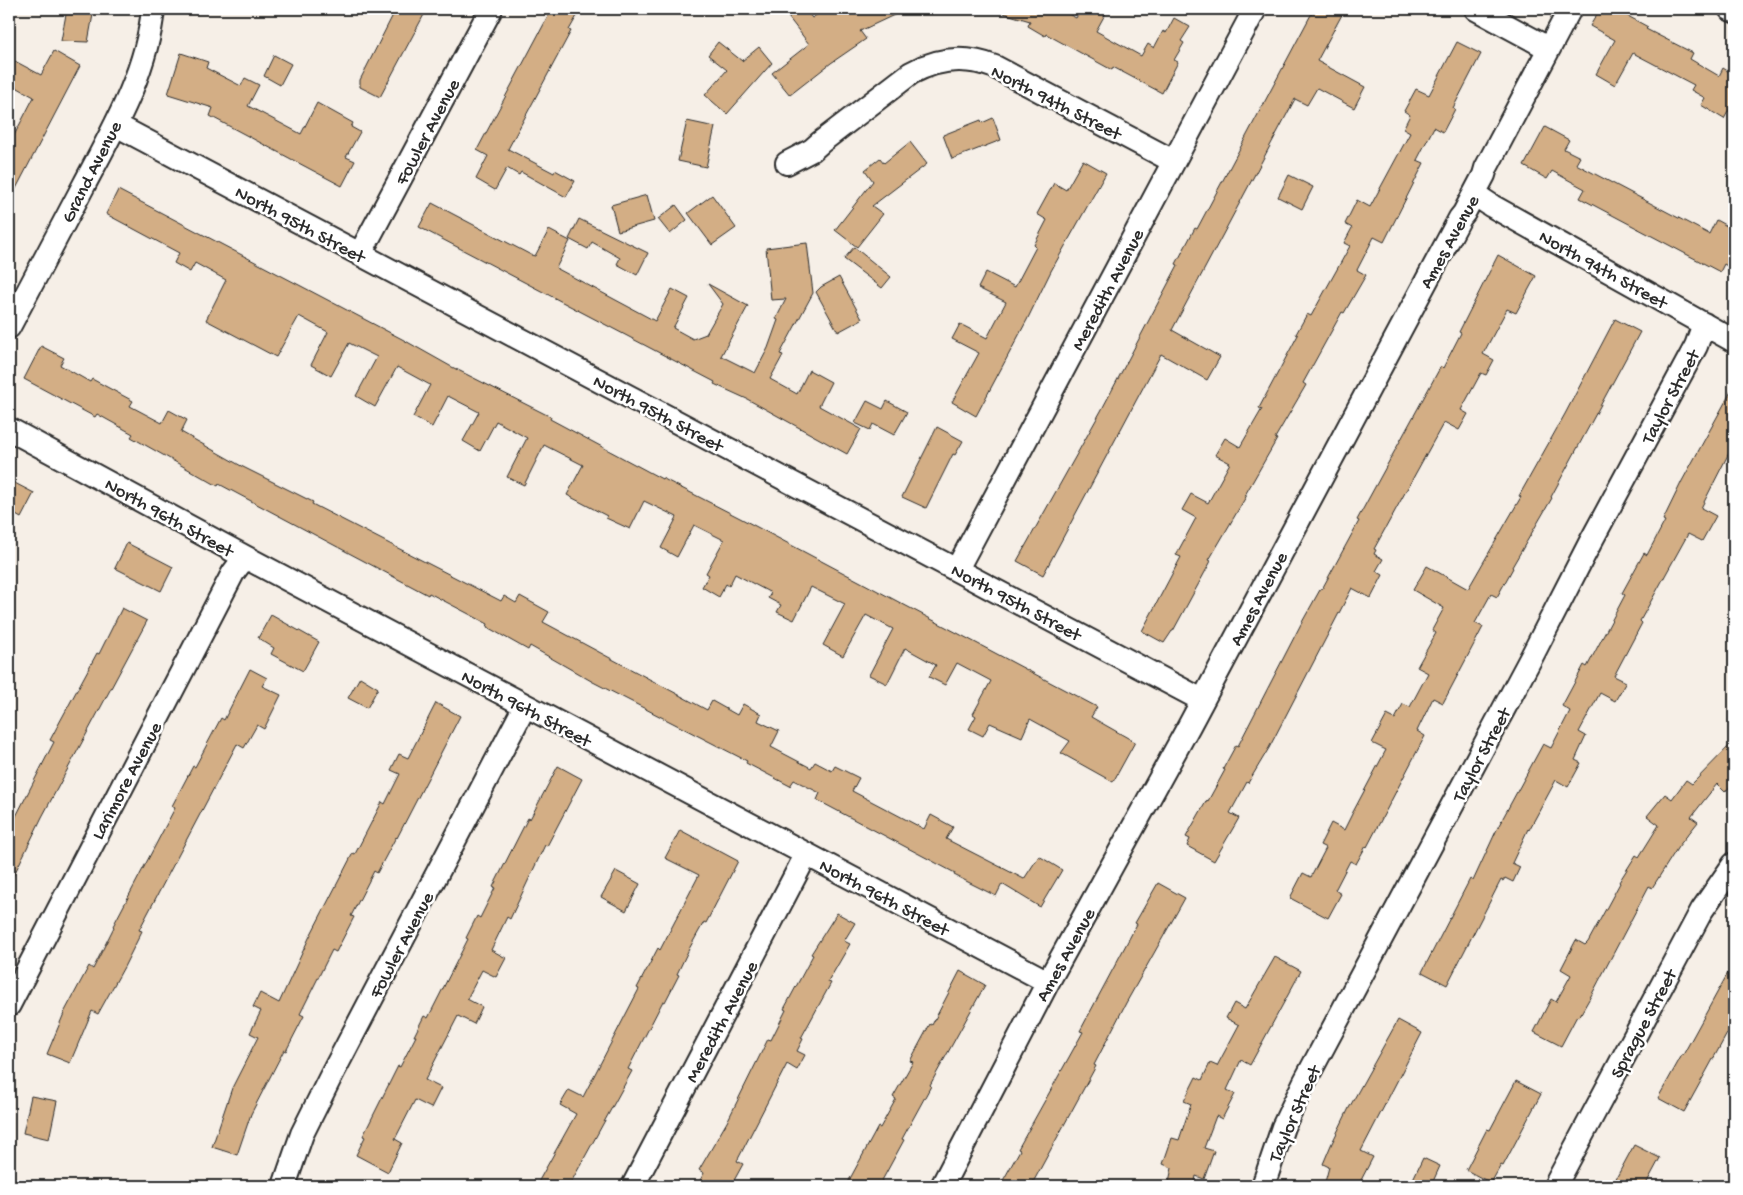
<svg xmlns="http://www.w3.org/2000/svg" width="1743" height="1195" font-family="'Gochi Hand',sans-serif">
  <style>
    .building { fill: #d3ae85; stroke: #2b2b2b }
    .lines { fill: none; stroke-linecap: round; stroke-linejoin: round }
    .street-casing { stroke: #2b2b2b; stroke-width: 26 }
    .street { stroke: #fff; stroke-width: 22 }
    .labels { text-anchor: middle; stroke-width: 5; stroke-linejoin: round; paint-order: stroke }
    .street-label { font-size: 19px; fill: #2b2b2b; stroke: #fff }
  </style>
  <rect width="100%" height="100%" fill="#f6efe7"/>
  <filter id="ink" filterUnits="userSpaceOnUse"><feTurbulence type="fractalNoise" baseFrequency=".02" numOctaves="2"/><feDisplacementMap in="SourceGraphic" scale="10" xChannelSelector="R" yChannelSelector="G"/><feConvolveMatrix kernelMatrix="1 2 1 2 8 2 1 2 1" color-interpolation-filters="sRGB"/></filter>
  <g filter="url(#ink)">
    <path class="building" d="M 67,9 L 94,9 L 88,42 L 61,41 Z
      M 396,9 L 427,9 L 380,97 L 360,87 L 360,80 Z
      M 552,9 L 581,9 L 569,30 L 571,31 L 508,149 L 554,173 L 555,170 L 575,181 L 566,197 L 521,172 L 519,175 L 507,168 L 495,190 L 476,179 L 488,156 L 477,150 Z
      M 782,9 L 805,9 L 812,18 L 825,9 L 907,9 L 860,31 L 866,39 L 831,63 L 790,95 L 772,73 L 809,44 Z
      M 1004,9 L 1059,9 L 1076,18 L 1081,9 L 1108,9 L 1096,31 L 1141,56 L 1148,44 L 1154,48 L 1163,31 L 1166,33 L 1174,18 L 1190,27 L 1181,41 L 1184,43 L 1174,60 L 1178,62 L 1162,93 L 1113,67 L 1112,70 L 1046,34 L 1045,36 L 1028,26 L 1030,21 L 1003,13 Z
      M 1314,9 L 1345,9 L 1317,61 L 1365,87 L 1354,108 L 1317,88 L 1307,105 L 1295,99 L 1172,330 L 1220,357 L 1207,380 L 1161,354 L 1043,575 L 1017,561 L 1101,411 L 1178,265 L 1176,264 L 1195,228 L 1197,229 Z
      M 1600,9 L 1615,9 L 1648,27 L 1646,29 L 1693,53 L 1690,59 L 1719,76 L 1723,68 L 1734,75 L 1734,101 L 1724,119 L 1701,105 L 1705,98 L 1691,90 L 1694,85 L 1633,53 L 1615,85 L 1596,74 L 1615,40 L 1590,26 Z
      M 718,42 L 742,61 L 759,47 L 772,63 L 727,114 L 705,95 L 727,70 L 708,55 Z
      M 1457,42 L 1481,54 L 1453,108 L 1455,109 L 1443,132 L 1434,127 L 1417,160 L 1424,163 L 1384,242 L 1374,237 L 1357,270 L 1366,275 L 1344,313 L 1342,312 L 1303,383 L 1306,385 L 1275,438 L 1277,439 L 1245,495 L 1247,495 L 1209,560 L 1211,561 L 1173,631 L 1172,631 L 1164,643 L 1142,631 L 1181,557 L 1176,555 L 1196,518 L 1182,510 L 1191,494 L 1208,503 L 1230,463 L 1215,455 L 1225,438 L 1240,447 L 1262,409 L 1259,408 L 1298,335 L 1296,334 L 1307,314 L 1311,316 L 1350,246 L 1344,243 L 1352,228 L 1345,224 L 1357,200 L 1370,207 L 1410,133 L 1403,129 L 1410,115 L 1404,111 L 1416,89 L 1429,95 Z
      M 54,51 L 80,66 L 9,202 L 9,145 L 34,97 L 9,83 L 9,58 L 41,75 Z
      M 181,53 L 208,62 L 206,68 L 241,86 L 245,78 L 259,85 L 248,106 L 301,134 L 317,103 L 353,123 L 351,127 L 360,132 L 346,157 L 355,161 L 342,186 L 210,116 L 213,108 L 168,94 Z
      M 274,55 L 291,64 L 280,85 L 264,76 Z
      M 993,118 L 1001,140 L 952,159 L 943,135 L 981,120 L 982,123 Z
      M 687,121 L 715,127 L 706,167 L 678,161 Z
      M 1545,127 L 1569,140 L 1564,149 L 1580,157 L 1576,164 L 1709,234 L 1716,220 L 1734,230 L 1734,270 L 1724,264 L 1720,272 L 1580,198 L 1585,189 L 1552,171 L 1547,179 L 1524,166 Z
      M 910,142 L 927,164 L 872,206 L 883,214 L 857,247 L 835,230 L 873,181 L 865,170 L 880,158 L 884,163 Z
      M 1083,160 L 1106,173 L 1051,271 L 1027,320 L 976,416 L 952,402 L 979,353 L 952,339 L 960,324 L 987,338 L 1006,302 L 978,288 L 986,272 L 1015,287 L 1036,247 L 1034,245 L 1047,220 L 1037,214 L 1054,183 L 1066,190 Z
      M 1289,175 L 1313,187 L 1302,209 L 1278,197 Z
      M 118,190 L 402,339 L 450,366 L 551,417 L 550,419 L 662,479 L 662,478 L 740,518 L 1097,707 L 1091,717 L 1135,742 L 1113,782 L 1061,753 L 1070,741 L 1030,719 L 1022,737 L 990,723 L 983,736 L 969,729 L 976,716 L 973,714 L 991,681 L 957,663 L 945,685 L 929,677 L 936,665 L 905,648 L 887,684 L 869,675 L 893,629 L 866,615 L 843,656 L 823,645 L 845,604 L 811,587 L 794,620 L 777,612 L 781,605 L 768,598 L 771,593 L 735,574 L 729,586 L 726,584 L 719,597 L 702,587 L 709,575 L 706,573 L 724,540 L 694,525 L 677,557 L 661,548 L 677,517 L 644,501 L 630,529 L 606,518 L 607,516 L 567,495 L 583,465 L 544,445 L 524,485 L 507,477 L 527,438 L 496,421 L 480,451 L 463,441 L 479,412 L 448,396 L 432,427 L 413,417 L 430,385 L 397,367 L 375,407 L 356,396 L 377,357 L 349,343 L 331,376 L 311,365 L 328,332 L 299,316 L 276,357 L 206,320 L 226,280 L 195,263 L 190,272 L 174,263 L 179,253 L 106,214 Z
      M 647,195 L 654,221 L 618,231 L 611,205 Z
      M 712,195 L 736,228 L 712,245 L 688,213 Z
      M 432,203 L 531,255 L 535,256 L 549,230 L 570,241 L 556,268 L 655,321 L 672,289 L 689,298 L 673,328 L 693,339 L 706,334 L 723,304 L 708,284 L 748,306 L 721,356 L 755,373 L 768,348 L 778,320 L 776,319 L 786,299 L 771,300 L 766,248 L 807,243 L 813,293 L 780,354 L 783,355 L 770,379 L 797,394 L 809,370 L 831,382 L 819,406 L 861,429 L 847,454 L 747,399 L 714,384 L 715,382 L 419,227 Z
      M 676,205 L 687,220 L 670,234 L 658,219 Z
      M 579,219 L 648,253 L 637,275 L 617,264 L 620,258 L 592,242 L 588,249 L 569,239 Z
      M 854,247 L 891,277 L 882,288 L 844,259 Z
      M 1498,255 L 1536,276 L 1516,313 L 1507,309 L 1483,354 L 1494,360 L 1486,375 L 1481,373 L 1461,410 L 1468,414 L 1459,430 L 1444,422 L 1374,549 L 1376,550 L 1374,554 L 1383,559 L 1376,571 L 1383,575 L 1371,598 L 1352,588 L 1269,748 L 1248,783 L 1247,782 L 1230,813 L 1239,818 L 1214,861 L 1187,846 L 1190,839 L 1186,837 L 1207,800 L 1208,801 L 1225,770 L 1223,769 L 1236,745 L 1238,746 L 1301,624 L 1321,588 L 1322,589 L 1359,521 L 1357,520 L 1441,366 L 1443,368 L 1461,333 L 1459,332 Z
      M 839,277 L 862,319 L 838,332 L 816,292 L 821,287 Z
      M 1615,319 L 1640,332 L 1551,497 L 1552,498 L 1512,567 L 1513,568 L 1497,597 L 1491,594 L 1475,623 L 1483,627 L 1443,703 L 1433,698 L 1417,731 L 1425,736 L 1367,847 L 1366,846 L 1356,864 L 1350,861 L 1335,890 L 1341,894 L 1328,918 L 1290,898 L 1303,873 L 1311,877 L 1326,848 L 1320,845 L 1331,823 L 1344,830 L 1353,812 L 1386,750 L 1372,743 L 1387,715 L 1395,719 L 1403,704 L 1410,707 L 1428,673 L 1417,667 L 1436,633 L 1432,630 L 1444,608 L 1413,590 L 1427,566 L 1468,589 L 1521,497 L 1519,496 L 1565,414 Z
      M 41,346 L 64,358 L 60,365 L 90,382 L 92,379 L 133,401 L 130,406 L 162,423 L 169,410 L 187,420 L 181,432 L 243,467 L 313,502 L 312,504 L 501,601 L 504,596 L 516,603 L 520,596 L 549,612 L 543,622 L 707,710 L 712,701 L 737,715 L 743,704 L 761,714 L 758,721 L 779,731 L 771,747 L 811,768 L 815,762 L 832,771 L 835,766 L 859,778 L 852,791 L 924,829 L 931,815 L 953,827 L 946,839 L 1024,879 L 1039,856 L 1062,870 L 1040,907 L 1002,884 L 996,896 L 954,875 L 955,873 L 817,800 L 820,793 L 794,780 L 790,786 L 746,763 L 747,761 L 593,682 L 530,646 L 528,650 L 487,627 L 488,624 L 429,593 L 428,595 L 219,484 L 218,486 L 131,437 L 133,434 L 97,414 L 95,417 L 24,379 Z
      M 1734,386 L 1734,443 L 1701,508 L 1716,516 L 1702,541 L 1688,534 L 1640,621 L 1642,623 L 1614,676 L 1626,682 L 1615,701 L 1600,693 L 1579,732 L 1586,736 L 1575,760 L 1581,763 L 1568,787 L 1556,780 L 1529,830 L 1528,829 L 1512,863 L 1520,867 L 1513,882 L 1505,878 L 1503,881 L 1501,880 L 1447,985 L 1422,972 L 1470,879 L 1473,881 L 1498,827 L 1543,744 L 1551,748 L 1570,711 L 1562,706 L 1584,665 L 1587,667 L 1625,595 L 1622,593 L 1644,553 L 1647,555 L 1665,521 L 1663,520 L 1682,481 Z
      M 867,401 L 883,409 L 887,401 L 907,412 L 894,435 L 873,424 L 870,430 L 855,423 Z
      M 937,427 L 963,441 L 955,455 L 953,454 L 926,508 L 902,497 Z
      M 9,480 L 34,493 L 21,518 L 9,511 Z
      M 127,543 L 173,567 L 161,591 L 115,568 Z
      M 122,608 L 147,621 L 42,817 L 9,885 L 9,830 L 54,742 L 50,740 L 97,653 L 99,654 Z
      M 271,615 L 319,642 L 303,671 L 271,654 L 274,648 L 258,638 Z
      M 250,669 L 267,678 L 262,686 L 281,695 L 264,729 L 257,725 L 244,748 L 237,744 L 139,930 L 142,931 L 124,967 L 98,1014 L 92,1011 L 70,1063 L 47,1054 L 65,1011 L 89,966 L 93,969 L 114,927 L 113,926 L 175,808 L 172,806 L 193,766 L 195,767 L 221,718 L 224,720 Z
      M 360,677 L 378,688 L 367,708 L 348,698 Z
      M 436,703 L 460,716 L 397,838 L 396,837 L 377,873 L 374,871 L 351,916 L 354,917 L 336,952 L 332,950 L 300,1014 L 304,1016 L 286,1051 L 284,1050 L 251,1114 L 237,1155 L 212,1147 L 232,1088 L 258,1037 L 250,1033 L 261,1011 L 253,1007 L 260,993 L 279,1003 L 309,938 L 353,853 L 355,854 L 382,802 L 385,804 L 400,774 L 391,770 L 399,754 L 408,758 Z
      M 1734,741 L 1734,782 L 1725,792 L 1717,784 L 1691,817 L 1698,822 L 1678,847 L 1652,888 L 1649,886 L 1592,994 L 1579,1017 L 1577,1016 L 1561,1046 L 1534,1032 L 1551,999 L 1556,1002 L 1571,975 L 1561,969 L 1576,940 L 1585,945 L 1588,942 L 1620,883 L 1619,882 L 1636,855 L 1639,857 L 1659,825 L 1647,816 L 1665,794 L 1672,799 L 1686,780 L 1692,784 Z
      M 558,766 L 582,779 L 547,846 L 545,845 L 510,919 L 507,917 L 491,950 L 506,958 L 496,977 L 482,970 L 467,999 L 482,1007 L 474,1024 L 458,1016 L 425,1080 L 441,1088 L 431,1108 L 415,1100 L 395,1139 L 402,1143 L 388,1172 L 356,1155 L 365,1137 L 363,1136 L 398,1066 L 400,1067 L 416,1036 L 414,1036 L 424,1016 L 428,1018 L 468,939 L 466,938 L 477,916 L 480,918 L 495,888 L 493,887 L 528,818 L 530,819 Z
      M 680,830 L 738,861 L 706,923 L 704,922 L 689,949 L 677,974 L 679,975 L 665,1002 L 663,1001 L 628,1069 L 632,1071 L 569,1186 L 536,1186 L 576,1114 L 560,1105 L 569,1090 L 583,1097 L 639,989 L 637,988 L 658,948 L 660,950 L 699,875 L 665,858 Z
      M 616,871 L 640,884 L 626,911 L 601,897 Z
      M 1158,883 L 1185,898 L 1126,1003 L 1094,1065 L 1096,1066 L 1031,1186 L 1000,1186 L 1020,1150 L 1018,1149 L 1083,1032 L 1080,1031 L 1137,924 L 1135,923 Z
      M 837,913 L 855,923 L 844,941 L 850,944 L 828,982 L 831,983 L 801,1038 L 803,1039 L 797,1051 L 805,1055 L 797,1070 L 787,1064 L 737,1161 L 743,1164 L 731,1186 L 697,1186 L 704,1173 L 699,1170 L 727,1122 L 768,1039 L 771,1040 L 786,1010 L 784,1009 L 813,955 L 811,954 Z
      M 1275,957 L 1301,971 L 1250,1065 L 1241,1060 L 1227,1090 L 1235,1094 L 1222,1119 L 1216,1116 L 1204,1148 L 1214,1151 L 1204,1179 L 1196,1176 L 1194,1186 L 1168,1186 L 1172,1168 L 1163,1164 L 1172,1138 L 1179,1140 L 1191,1104 L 1184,1101 L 1196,1077 L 1202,1080 L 1210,1063 L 1217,1066 L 1239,1025 L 1226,1018 L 1234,1003 L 1245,1009 Z
      M 1734,962 L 1734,1021 L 1684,1112 L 1658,1098 L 1682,1055 L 1683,1055 Z
      M 960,971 L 985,985 L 930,1085 L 931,1086 L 902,1139 L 904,1140 L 879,1186 L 846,1186 L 878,1127 L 880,1128 L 896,1099 L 893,1097 L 913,1062 L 910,1061 L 930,1024 L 932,1025 Z
      M 1398,1020 L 1422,1033 L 1361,1151 L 1373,1157 L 1358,1186 L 1324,1186 L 1329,1167 L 1323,1164 L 1331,1145 L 1349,1108 Z
      M 1516,1081 L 1541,1094 L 1503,1166 L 1501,1165 L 1491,1183 L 1466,1170 L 1487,1129 L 1490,1130 Z
      M 31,1096 L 57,1101 L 49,1139 L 23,1133 Z
      M 1634,1145 L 1660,1158 L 1645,1186 L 1612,1186 Z
      M 1423,1158 L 1440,1166 L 1431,1186 L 1413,1179 Z"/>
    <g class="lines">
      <defs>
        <path id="street" d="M 1476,9 L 1548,48
          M 1730,9 L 1734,11
          M 116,125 L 1202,700
          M 787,163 L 812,150 L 821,142 L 911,73 C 938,58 967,56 995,67 L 1173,161
          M 1474,194 L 1492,206 L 1734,341
          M 360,254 L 491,9
          M 9,327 C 34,280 59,232 84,185 C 113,130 147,72 153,9
          M 9,429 L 245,557 L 1048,982
          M 957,569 L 1255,9
          M 9,1005 L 233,573 L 245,557
          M 284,1186 L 302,1134 L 330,1078 L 525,706
          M 633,1186 L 806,855
          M 942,1186 L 1048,982 L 1189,726 L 1460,218 L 1464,213 L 1484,175 L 1486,168 L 1570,9
          M 1263,1186 L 1283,1127 L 1304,1083 L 1532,656 L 1590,543 L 1696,346 L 1704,324
          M 1555,1186 L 1702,910 L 1734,864"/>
      </defs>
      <use href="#street" class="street-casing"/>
      <use href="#street" class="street"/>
    </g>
  </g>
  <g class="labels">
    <g class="street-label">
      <text transform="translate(1057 101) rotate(27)" y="7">North 94th Street</text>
      <text transform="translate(426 131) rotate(-62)" y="7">Fowler Avenue</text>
      <text transform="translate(90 171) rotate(-63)" y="7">Grand Avenue</text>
      <text transform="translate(301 223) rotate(28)" y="7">North 95th Street</text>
      <text transform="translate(1448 241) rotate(-61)" y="7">Ames Avenue</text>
      <text transform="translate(1604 268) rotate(29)" y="7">North 94th Street</text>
      <text transform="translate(1106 289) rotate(-62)" y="7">Meredith Avenue</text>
      <text transform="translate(1669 396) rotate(-62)" y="7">Taylor Street</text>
      <text transform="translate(659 412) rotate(28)" y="7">North 95th Street</text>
      <text transform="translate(170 516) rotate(29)" y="7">North 96th Street</text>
      <text transform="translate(1257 598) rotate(-62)" y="7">Ames Avenue</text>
      <text transform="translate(1017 601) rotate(28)" y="7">North 95th Street</text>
      <text transform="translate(527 707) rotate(28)" y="7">North 96th Street</text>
      <text transform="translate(1480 754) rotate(-62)" y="7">Taylor Street</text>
      <text transform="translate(125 780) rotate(-62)" y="7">Larimore Avenue</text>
      <text transform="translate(885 896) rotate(28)" y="7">North 96th Street</text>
      <text transform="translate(400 944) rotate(-62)" y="7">Fowler Avenue</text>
      <text transform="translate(1064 954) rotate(-61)" y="7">Ames Avenue</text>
      <text transform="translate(720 1021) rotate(-62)" y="7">Meredith Avenue</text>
      <text transform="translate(1642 1023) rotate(-62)" y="7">Sprague Street</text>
      <text transform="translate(1293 1113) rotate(-66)" y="7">Taylor Street</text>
    </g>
  </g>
  <rect width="1743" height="1195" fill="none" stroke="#fff" stroke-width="30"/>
  <rect x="15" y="15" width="1713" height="1165" fill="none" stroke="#2b2b2b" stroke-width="2" filter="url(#ink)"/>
</svg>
